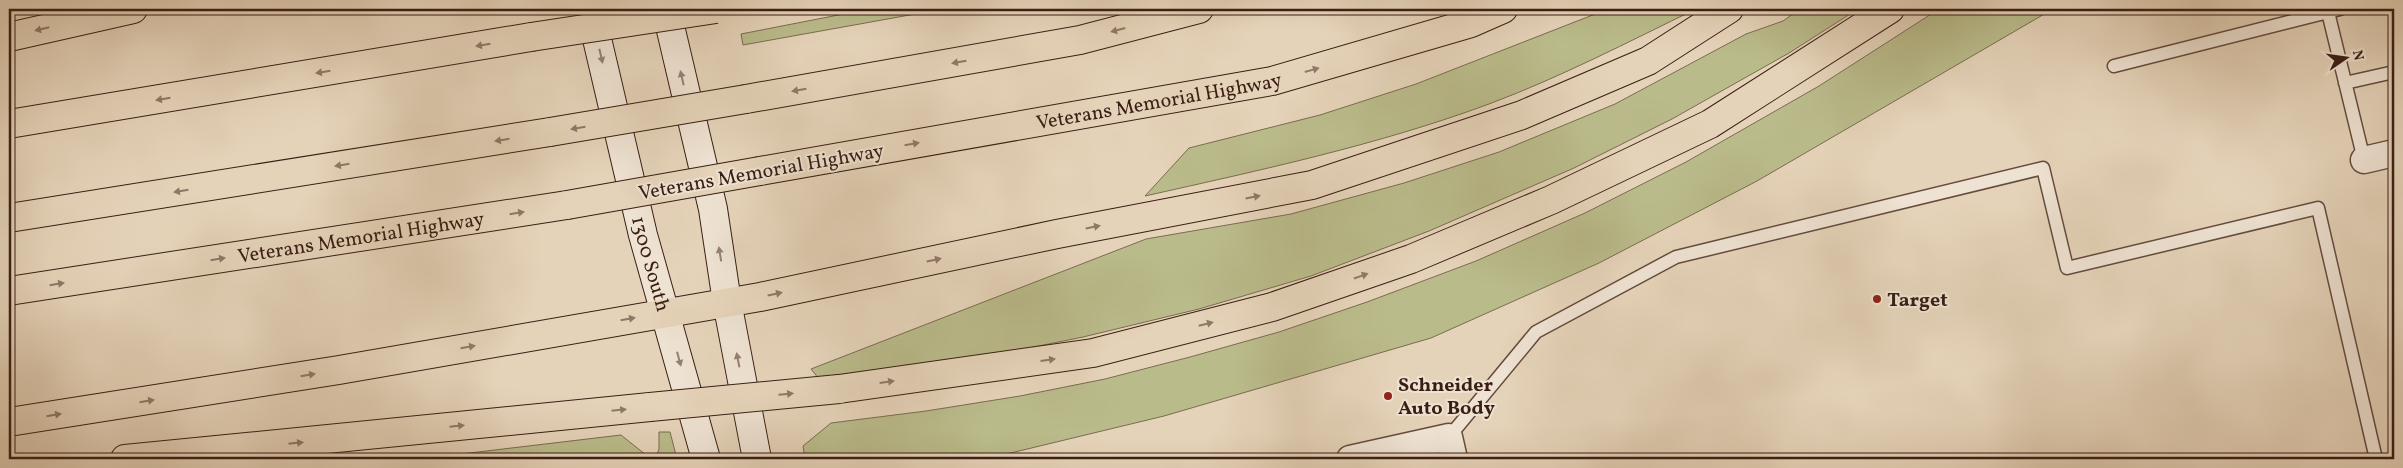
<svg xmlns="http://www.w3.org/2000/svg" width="2403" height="468" font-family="Vollkorn,serif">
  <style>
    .green { fill: #babb8b; stroke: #7a6c50 }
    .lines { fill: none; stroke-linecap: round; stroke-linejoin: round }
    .lane-casing { stroke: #654b3e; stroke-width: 15 }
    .street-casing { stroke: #654b3e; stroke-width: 29 }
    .secondary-casing { stroke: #3a1e15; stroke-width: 30 }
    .highway-casing { stroke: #3a1e15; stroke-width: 30 }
    .lane { stroke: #eee2d2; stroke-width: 12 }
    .street { stroke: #eee2d2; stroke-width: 26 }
    .secondary { stroke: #eee2d2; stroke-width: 28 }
    .highway { stroke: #e5d3b9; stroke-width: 28 }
    .highway-bridge-casing { stroke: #3a1e15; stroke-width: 30; stroke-linecap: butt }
    .highway-bridge { stroke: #e5d3b9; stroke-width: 28 }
    .oneway { fill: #907867 }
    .oneway2 { fill: #948074 }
    .poi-dot { fill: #8f2418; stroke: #eee2d2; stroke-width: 2 }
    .labels { text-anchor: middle; stroke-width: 4; stroke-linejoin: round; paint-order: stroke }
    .street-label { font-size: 20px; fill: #3a1e15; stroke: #eee2d2 }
    .poi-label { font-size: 20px; font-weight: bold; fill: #3a1e15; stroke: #eee2d2; text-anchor: start }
  </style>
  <rect width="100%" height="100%" fill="#e5d3b9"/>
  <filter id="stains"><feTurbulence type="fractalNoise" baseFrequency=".004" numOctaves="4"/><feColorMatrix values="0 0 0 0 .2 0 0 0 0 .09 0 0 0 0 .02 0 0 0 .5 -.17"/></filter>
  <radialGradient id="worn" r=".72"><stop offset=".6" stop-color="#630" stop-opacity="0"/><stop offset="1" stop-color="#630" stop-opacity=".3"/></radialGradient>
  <path class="green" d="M 869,9 L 943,9 L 743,45 L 741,34 Z
    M 1608,9 L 1696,9 C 1628,42 1561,77 1489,104 C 1378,145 1261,170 1145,196 L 1189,148 L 1320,115 L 1416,84 Z
    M 1800,9 L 1858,9 L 1789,53 L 1672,119 L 1574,168 L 1429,231 L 1311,276 L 1199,309 L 1083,337 L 1004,353 L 819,379 L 811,369 L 1146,239 L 1291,214 L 1404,183 L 1499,152 L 1615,104 L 1746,34 L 1783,21 Z
    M 1939,9 L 2053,9 L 1757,181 L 1599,263 L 1431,338 L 1164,416 L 986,459 L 805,459 L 803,446 L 831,423 L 926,411 L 1020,396 L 1105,379 L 1190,357 L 1279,332 L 1367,302 L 1476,261 L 1585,213 L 1686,162 L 1819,86 Z
    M 659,432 L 670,432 L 677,459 L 655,459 L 659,449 Z
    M 621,435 L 651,459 L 419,459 Z"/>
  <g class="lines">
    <defs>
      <path id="lane" d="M 2328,12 L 2364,160
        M 2114,66 L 2340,9
        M 2345,83 L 2394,72
        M 1449,437 L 1536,332 L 1676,257 L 2043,168 L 2067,268 L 2318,208 L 2376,459"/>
      <path id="street" d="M 2364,160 L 2394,153
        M 1350,459 L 1449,437 L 1454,459"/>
      <g id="secondary">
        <path id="s1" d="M 590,9 L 643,235 L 706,459"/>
        <path d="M 666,9 L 713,209 L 727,302 L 757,459"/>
      </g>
      <g id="highway">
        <path d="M 9,37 L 133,9"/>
        <path d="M 746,99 L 1080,40 L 1199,9"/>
        <path d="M 9,124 L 531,37"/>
        <path id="s2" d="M 760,171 L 1272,81 L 1471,23 L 1503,9"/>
        <path d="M 9,218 L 550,132"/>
        <path id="s3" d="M 9,291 L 567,205"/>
        <path d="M 839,389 L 1093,353 L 1272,307 L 1411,259 L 1551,200 L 1710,124 L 1890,9"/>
        <path d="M 9,422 L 339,370 L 760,297 L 1057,234 L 1312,185 L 1522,115 L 1648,61 L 1729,9"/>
        <path d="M 125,459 L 650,407"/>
      </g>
    </defs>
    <use href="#lane" class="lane-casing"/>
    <use href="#street" class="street-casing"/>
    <use href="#secondary" class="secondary-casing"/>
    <use href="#highway" class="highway-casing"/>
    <use href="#lane" class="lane"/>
    <use href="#street" class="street"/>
    <use href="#secondary" class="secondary"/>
    <use href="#highway" class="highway"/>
    <defs>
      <path id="highway-bridge" d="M 531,37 L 716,9
        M 550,132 L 746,99
        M 567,205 L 760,171
        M 650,407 L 839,389"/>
    </defs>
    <use href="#highway-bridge" class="highway-bridge-casing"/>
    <use href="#highway-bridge" class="highway-bridge"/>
  </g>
  <defs><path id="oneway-solid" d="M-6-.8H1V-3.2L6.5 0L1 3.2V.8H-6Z" transform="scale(1.25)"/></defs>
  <g class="oneway">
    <use href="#oneway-solid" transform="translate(42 29) rotate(167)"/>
    <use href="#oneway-solid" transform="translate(1118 30) rotate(165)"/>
    <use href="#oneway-solid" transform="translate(483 45) rotate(171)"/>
    <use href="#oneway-solid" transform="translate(959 62) rotate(170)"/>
    <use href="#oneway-solid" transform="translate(1312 70) rotate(-16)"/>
    <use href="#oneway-solid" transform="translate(323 72) rotate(171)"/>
    <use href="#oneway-solid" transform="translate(799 90) rotate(170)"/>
    <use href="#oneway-solid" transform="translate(163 99) rotate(171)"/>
    <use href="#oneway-solid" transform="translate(578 128) rotate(171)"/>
    <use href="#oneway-solid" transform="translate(502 140) rotate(171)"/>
    <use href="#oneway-solid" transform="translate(912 144) rotate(-10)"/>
    <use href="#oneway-solid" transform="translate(342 165) rotate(171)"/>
    <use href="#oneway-solid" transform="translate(181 191) rotate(171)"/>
    <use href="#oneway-solid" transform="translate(1253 197) rotate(-11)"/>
    <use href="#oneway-solid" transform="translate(517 213) rotate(-9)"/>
    <use href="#oneway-solid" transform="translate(1093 227) rotate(-11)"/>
    <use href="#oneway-solid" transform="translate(218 259) rotate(-9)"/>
    <use href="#oneway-solid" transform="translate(934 260) rotate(-12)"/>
    <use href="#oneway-solid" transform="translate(1361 276) rotate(-19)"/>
    <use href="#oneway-solid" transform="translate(57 284) rotate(-9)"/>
    <use href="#oneway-solid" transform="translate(775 294) rotate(-12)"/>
    <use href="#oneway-solid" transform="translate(628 319) rotate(-10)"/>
    <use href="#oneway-solid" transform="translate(1206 324) rotate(-14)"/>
    <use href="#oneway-solid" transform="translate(468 347) rotate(-10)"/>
    <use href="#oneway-solid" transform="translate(1048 360) rotate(-8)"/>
    <use href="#oneway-solid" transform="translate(308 375) rotate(-9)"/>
    <use href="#oneway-solid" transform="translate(887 382) rotate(-8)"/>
    <use href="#oneway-solid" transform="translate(786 394) rotate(-5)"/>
    <use href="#oneway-solid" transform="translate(147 401) rotate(-9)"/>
    <use href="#oneway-solid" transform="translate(619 410) rotate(-6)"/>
    <use href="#oneway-solid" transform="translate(54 415) rotate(-9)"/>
    <use href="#oneway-solid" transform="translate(457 426) rotate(-6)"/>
    <use href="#oneway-solid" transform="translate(296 443) rotate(-6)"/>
  </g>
  <g class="oneway2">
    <use href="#oneway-solid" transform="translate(601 56) rotate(77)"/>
    <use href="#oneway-solid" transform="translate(682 78) rotate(-103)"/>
    <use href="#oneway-solid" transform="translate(720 254) rotate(-99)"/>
    <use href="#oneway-solid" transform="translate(679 359) rotate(75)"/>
    <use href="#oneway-solid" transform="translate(738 360) rotate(-101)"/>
  </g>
  <g class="poi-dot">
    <circle cx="1877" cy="299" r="5"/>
    <circle cx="1388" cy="396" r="5"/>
  </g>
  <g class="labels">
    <g class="street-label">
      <text dy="7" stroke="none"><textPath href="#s2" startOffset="405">Veterans Memorial Highway</textPath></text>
      <text transform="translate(761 171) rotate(-10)" y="7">Veterans Memorial Highway</text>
      <text dy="7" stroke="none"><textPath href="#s3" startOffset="356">Veterans Memorial Highway</textPath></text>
      <text dy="7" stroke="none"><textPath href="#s1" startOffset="262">1300 South</textPath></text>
    </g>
    <g class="poi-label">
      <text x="1887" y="306">Target</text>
      <text x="1398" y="391">Schneider<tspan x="1398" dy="23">Auto Body</tspan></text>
    </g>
  </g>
  <rect width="2403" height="468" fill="none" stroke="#e5d3b9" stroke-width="30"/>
  <rect x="10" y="10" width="2383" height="448" fill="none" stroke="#3a1e15" stroke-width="2.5"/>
  <rect x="15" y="15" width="2373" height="438" fill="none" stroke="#3a1e15"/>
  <g transform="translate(2346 58) rotate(77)" stroke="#eee2d2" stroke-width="4" paint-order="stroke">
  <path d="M0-4L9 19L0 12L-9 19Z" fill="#3a1e15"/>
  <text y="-8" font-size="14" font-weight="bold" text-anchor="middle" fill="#3a1e15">N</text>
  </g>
  <rect width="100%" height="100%" filter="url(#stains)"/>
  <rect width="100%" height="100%" fill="url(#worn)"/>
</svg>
